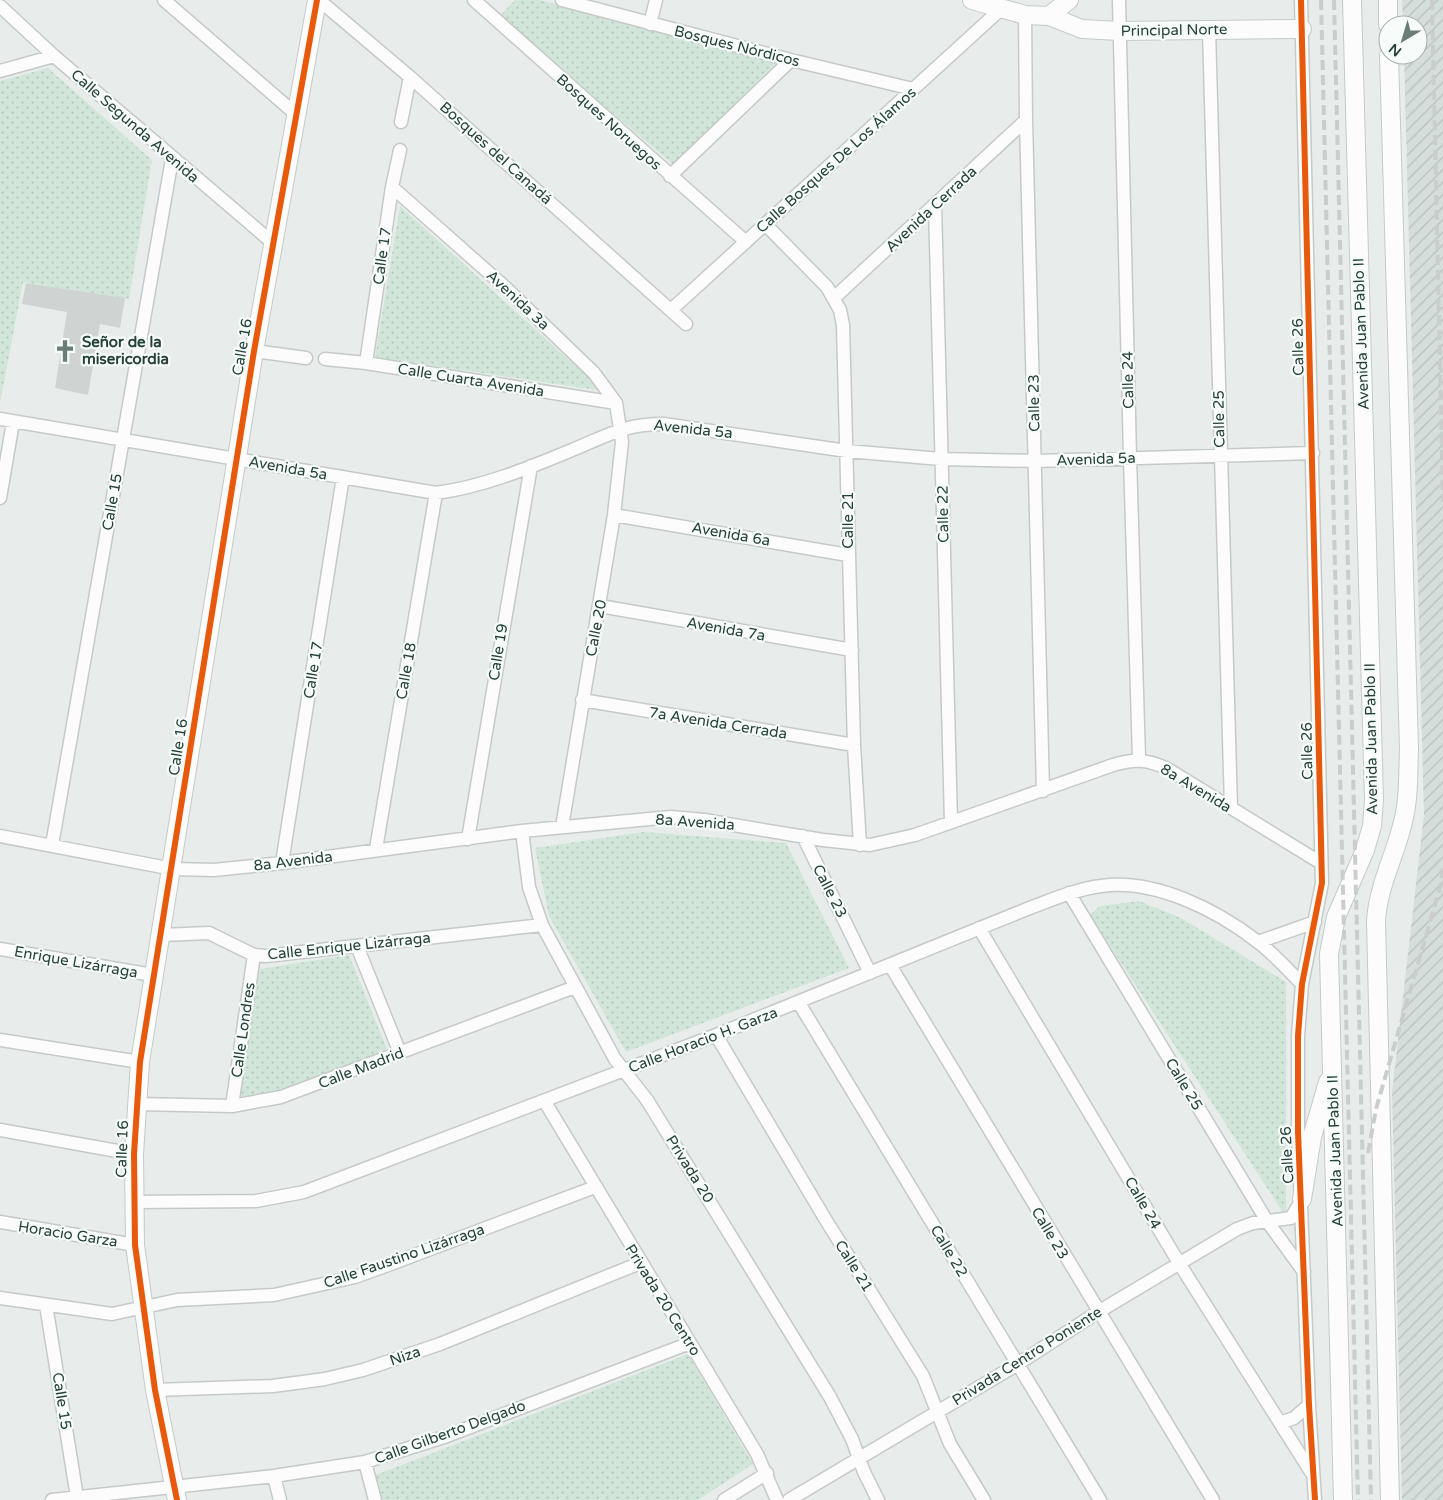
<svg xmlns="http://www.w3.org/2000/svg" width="1443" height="1500" font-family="'Varela Round',sans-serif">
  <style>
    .industrial { fill: url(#industrial-furrows) }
    .grass { fill: url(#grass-dots) }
    .building { fill: #cfd4d2 }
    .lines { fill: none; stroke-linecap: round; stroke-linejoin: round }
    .street-casing { stroke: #c5cac8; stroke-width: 15 }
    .secondary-casing { stroke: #c3cbc8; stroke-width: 20 }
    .street { stroke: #fcfcfc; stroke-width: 12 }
    .secondary { stroke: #fcfcfc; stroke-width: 18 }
    .rail { stroke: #c9cdcc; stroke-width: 4; stroke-dasharray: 10 5; stroke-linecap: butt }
    .cycleway-casing { stroke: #f7fbf9; stroke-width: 9 }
    .cycleway { stroke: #e8590c; stroke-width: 6 }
    .labels { text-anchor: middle; stroke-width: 4.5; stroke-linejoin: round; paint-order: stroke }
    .street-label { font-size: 15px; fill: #24423a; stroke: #f7fbf9 }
    .poi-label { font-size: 15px; font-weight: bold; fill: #24423a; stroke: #f7fbf9; text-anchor: start }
  </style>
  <defs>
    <pattern id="industrial-furrows" width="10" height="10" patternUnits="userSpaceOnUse" patternTransform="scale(1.25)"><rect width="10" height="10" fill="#d6dedb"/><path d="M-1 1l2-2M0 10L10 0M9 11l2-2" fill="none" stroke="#b8c0bd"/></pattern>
    <pattern id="grass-dots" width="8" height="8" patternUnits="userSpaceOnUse" patternTransform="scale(1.25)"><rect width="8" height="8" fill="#d1e6d8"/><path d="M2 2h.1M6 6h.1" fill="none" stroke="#b3c6ba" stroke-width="1.8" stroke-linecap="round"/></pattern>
  </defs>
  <rect width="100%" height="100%" fill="#e8edeb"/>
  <path class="industrial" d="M 1402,0 L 1443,0 L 1443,1500 L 1402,1500 L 1392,1092 L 1424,815 L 1404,55 L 1418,55 L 1418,25 L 1403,25 Z"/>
  <path class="grass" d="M 515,0 L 540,0 L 776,63 L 674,165 L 499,17 Z
    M 48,68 L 152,160 L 129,299 L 23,282 L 0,403 L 0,81 Z
    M 400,206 L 603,391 L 375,357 Z
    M 644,832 L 786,843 L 849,968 L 626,1052 L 549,916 L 535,848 Z
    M 1139,901 L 1181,918 L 1286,982 L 1286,1217 L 1090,915 L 1100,906 Z
    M 349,955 L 387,1049 C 359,1060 266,1103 241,1096 L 239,1090 L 260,969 Z
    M 688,1354 L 753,1464 L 698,1500 L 383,1500 L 376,1475 Z"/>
  <path class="building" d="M 26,283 L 125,298 L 120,328 L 100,324 L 88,395 L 55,388 L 67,312 L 22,304 Z"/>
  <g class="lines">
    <defs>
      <path id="street" d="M 164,0 L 298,116
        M 319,0 L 410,77 L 686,324
        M 474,0 L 746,242
        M 562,0 L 791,60 L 913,89
        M 1119,0 L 1130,457 L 1139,759
        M 1301,0 L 1322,883 L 1302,984 L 1298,1036 L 1298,1132 L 1309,1405 L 1315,1500
        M 0,6 L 54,56 L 273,243
        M 1025,15 L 1026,120 L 1043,791
        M 650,24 L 656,0
        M 1209,30 L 1231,808
        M 0,71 L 54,56
        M 401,122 L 410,77
        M 670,176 L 791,60
        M 392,187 L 506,288 L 594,373 L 616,403 L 622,442 L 614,515 L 562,827
        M 935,205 L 951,822
        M 765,224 L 827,287 L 840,310 L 843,325 L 854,745 L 860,845
        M 835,297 L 1026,120
        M 671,310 L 1001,9
        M 254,351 L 306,358
        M 325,359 L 366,363 L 616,403
        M 366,363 L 392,187 L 400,150
        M 0,419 L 436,493 C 482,487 529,468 572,450 C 609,435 623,424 664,424 L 847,451 L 941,459 L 1035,461 L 1313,453
        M 0,498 L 13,422
        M 614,515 L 848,555
        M 600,606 L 852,650
        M 582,700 L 854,745
        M 522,831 L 529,887 L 542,925 L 615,1059 L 647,1100 L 830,1397 L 852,1439 L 864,1472 L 878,1500
        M 0,836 L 173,869 L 214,870 L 282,863 L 522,831 L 671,817 L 704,820 L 823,840 L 870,845 L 915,835 L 1113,765 C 1134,759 1146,759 1166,768 L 1321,863
        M 803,836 L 870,973
        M 468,839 L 531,466
        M 52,845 L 172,159
        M 376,849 L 436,493
        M 282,863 L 343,477
        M 1069,893 L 1267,1221 L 1304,1272
        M 979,928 L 1179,1263 L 1311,1472
        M 162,935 L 209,933 L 254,955 L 266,956 L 542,925
        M 1258,942 L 1315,922
        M 357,946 L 400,1053
        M 0,949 L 153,975
        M 890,965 L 1213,1500
        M 799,1003 L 1100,1500
        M 716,1035 L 824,1217 L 923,1376 L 950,1444 L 984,1500
        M 0,1040 L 140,1062
        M 545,1102 L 757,1454 L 777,1500
        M 137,1104 L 232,1106 L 281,1097 L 575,987
        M 232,1106 L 254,955
        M 0,1130 L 134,1154
        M 134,1202 L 256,1201 L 304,1192 L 716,1035 L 1032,907 C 1054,899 1077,889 1101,886 C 1154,878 1217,910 1258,942 C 1274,954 1288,970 1302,984
        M 0,1222 L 135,1245
        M 0,1298 L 112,1314 L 177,1300 L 274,1295 L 355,1277 L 388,1265 L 595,1187
        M 46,1305 L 77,1497
        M 155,1390 L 273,1386 L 325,1379 L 363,1370 L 440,1344 L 640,1263
        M 1280,1423 L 1294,1418 L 1309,1405
        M 365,1462 L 375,1500
        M 274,1476 L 280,1500
        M 52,1500 L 274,1476 L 365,1462 L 447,1436 L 690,1343
        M 724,1500 L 767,1473
        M 789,1500 L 1018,1364 L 1098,1312 L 1237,1229 L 1253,1223 L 1291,1218 L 1302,1200"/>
      <path id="secondary" d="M 972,0 L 1025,15 L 1049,16 L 1082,29 L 1120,31 L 1302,29
        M 1388,0 L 1388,25
        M 1049,16 L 1069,0
        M 1389,55 L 1409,749 C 1408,774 1409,798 1403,822 C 1395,856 1378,886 1376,921 L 1390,1500
        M 1302,1199 L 1312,1137 L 1328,1082
        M 177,1500 L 155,1390 L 135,1245 L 134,1154 L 140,1062 L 254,351 L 317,0
        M 1343,1500 L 1329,954 L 1336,917 L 1365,850 L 1372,826 L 1374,800 L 1352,0"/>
    </defs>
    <use href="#street" class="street-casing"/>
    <use href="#secondary" class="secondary-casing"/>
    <use href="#street" class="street"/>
    <use href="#secondary" class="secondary"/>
    <path class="rail" d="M 1321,0 L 1358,1500
      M 1334,0 L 1371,1500
      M 1432,0 L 1443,502
      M 1368,1153 L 1376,1109 L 1441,884 L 1443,868"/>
    <defs>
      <path id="cycleway" d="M 1301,0 L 1322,883 L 1302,984 L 1298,1036 L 1298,1132 L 1309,1405 L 1315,1500
        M 177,1500 L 155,1390 L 135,1245 L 134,1154 L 140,1062 L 254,351 L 317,0"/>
    </defs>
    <use href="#cycleway" class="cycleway-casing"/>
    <use href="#cycleway" class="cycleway"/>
  </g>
  <defs>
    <symbol id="church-bare" viewBox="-9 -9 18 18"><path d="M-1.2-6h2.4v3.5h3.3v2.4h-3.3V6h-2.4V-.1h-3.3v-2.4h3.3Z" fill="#697e78" stroke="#f7fbf9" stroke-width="2.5" paint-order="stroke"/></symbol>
  </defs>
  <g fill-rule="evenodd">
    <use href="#church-bare" x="49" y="335" width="32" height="32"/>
  </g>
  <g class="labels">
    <g class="street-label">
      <text transform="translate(1174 30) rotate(-1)" y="5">Principal Norte</text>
      <text transform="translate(737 46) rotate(14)" y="5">Bosques Nórdicos</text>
      <text transform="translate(609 122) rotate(42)" y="5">Bosques Noruegos</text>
      <text transform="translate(135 126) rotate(41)" y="5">Calle Segunda Avenida</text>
      <text transform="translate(496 153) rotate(42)" y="5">Bosques del Canadá</text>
      <text transform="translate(836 160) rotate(-42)" y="5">Calle Bosques De Los Álamos</text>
      <text transform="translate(931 209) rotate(-43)" y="5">Avenida Cerrada</text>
      <text transform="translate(382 256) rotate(-82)" y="5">Calle 17</text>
      <text transform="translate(518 300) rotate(43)" y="5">Avenida 3a</text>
      <text transform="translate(1361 334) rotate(-92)" y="5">Avenida Juan Pablo II</text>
      <text transform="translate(242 347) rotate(-80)" y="5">Calle 16</text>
      <text transform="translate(1298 347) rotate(-91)" y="5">Calle 26</text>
      <text transform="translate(471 380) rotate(9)" y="5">Calle Cuarta Avenida</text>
      <text transform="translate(1128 380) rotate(-91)" y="5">Calle 24</text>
      <text transform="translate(1034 403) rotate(-91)" y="5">Calle 23</text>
      <text transform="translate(1219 419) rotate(-91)" y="5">Calle 25</text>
      <text transform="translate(693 429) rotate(6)" y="5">Avenida 5a</text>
      <text transform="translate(1096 459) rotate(-2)" y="5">Avenida 5a</text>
      <text transform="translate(288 468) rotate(10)" y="5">Avenida 5a</text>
      <text transform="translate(112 502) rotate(-80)" y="5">Calle 15</text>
      <text transform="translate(943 514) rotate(-91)" y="5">Calle 22</text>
      <text transform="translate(848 520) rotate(-90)" y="5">Calle 21</text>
      <text transform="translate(731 534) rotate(10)" y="5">Avenida 6a</text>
      <text transform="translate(596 628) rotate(-79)" y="5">Calle 20</text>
      <text transform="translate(726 629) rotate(10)" y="5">Avenida 7a</text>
      <text transform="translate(498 652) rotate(-81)" y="5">Calle 19</text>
      <text transform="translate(313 670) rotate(-81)" y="5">Calle 17</text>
      <text transform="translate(406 671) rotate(-80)" y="5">Calle 18</text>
      <text transform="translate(718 723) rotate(9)" y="5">7a Avenida Cerrada</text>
      <text transform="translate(1371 739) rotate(-91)" y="5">Avenida Juan Pablo II</text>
      <text transform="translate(178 747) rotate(-81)" y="5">Calle 16</text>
      <text transform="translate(1307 751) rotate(-91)" y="5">Calle 26</text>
      <text transform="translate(1196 788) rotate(31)" y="5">8a Avenida</text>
      <text transform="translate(695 822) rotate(4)" y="5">8a Avenida</text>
      <text transform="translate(293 861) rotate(-7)" y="5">8a Avenida</text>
      <text transform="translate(830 891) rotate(63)" y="5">Calle 23</text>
      <text transform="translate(349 946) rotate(-6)" y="5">Calle Enrique Lizárraga</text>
      <text transform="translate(76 962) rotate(10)" y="5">Enrique Lizárraga</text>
      <text transform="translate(243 1030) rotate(-82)" y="5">Calle Londres</text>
      <text transform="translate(703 1040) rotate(-21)" y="5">Calle Horacio H. Garza</text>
      <text transform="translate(361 1068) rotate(-21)" y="5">Calle Madrid</text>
      <text transform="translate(1184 1084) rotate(59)" y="5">Calle 25</text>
      <text transform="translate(122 1149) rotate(-88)" y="5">Calle 16</text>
      <text transform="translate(1335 1151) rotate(-92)" y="5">Avenida Juan Pablo II</text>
      <text transform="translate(1287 1155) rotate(-93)" y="5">Calle 26</text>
      <text transform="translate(690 1169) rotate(58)" y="5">Privada 20</text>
      <text transform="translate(1143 1203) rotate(60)" y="5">Calle 24</text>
      <text transform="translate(1050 1233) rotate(59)" y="5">Calle 23</text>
      <text transform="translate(68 1234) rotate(9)" y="5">Horacio Garza</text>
      <text transform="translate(949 1251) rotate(59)" y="5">Calle 22</text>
      <text transform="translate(404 1256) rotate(-19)" y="5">Calle Faustino Lizárraga</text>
      <text transform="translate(854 1266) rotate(58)" y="5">Calle 21</text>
      <text transform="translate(663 1300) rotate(58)" y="5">Privada 20 Centro</text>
      <text transform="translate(405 1356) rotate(-19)" y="5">Niza</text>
      <text transform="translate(1027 1356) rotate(-32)" y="5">Privada Centro Poniente</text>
      <text transform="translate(62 1401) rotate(81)" y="5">Calle 15</text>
      <text transform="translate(450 1432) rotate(-20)" y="5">Calle Gilberto Delgado</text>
    </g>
    <g class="poi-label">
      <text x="82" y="347">Señor de la<tspan x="82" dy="17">misericordia</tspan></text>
    </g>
  </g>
  <g transform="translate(1403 40) rotate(218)"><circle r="24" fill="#f7fbf9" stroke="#a3b1ad"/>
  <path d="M0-4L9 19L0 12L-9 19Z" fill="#697e78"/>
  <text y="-8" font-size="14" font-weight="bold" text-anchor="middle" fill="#24423a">N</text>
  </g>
</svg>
